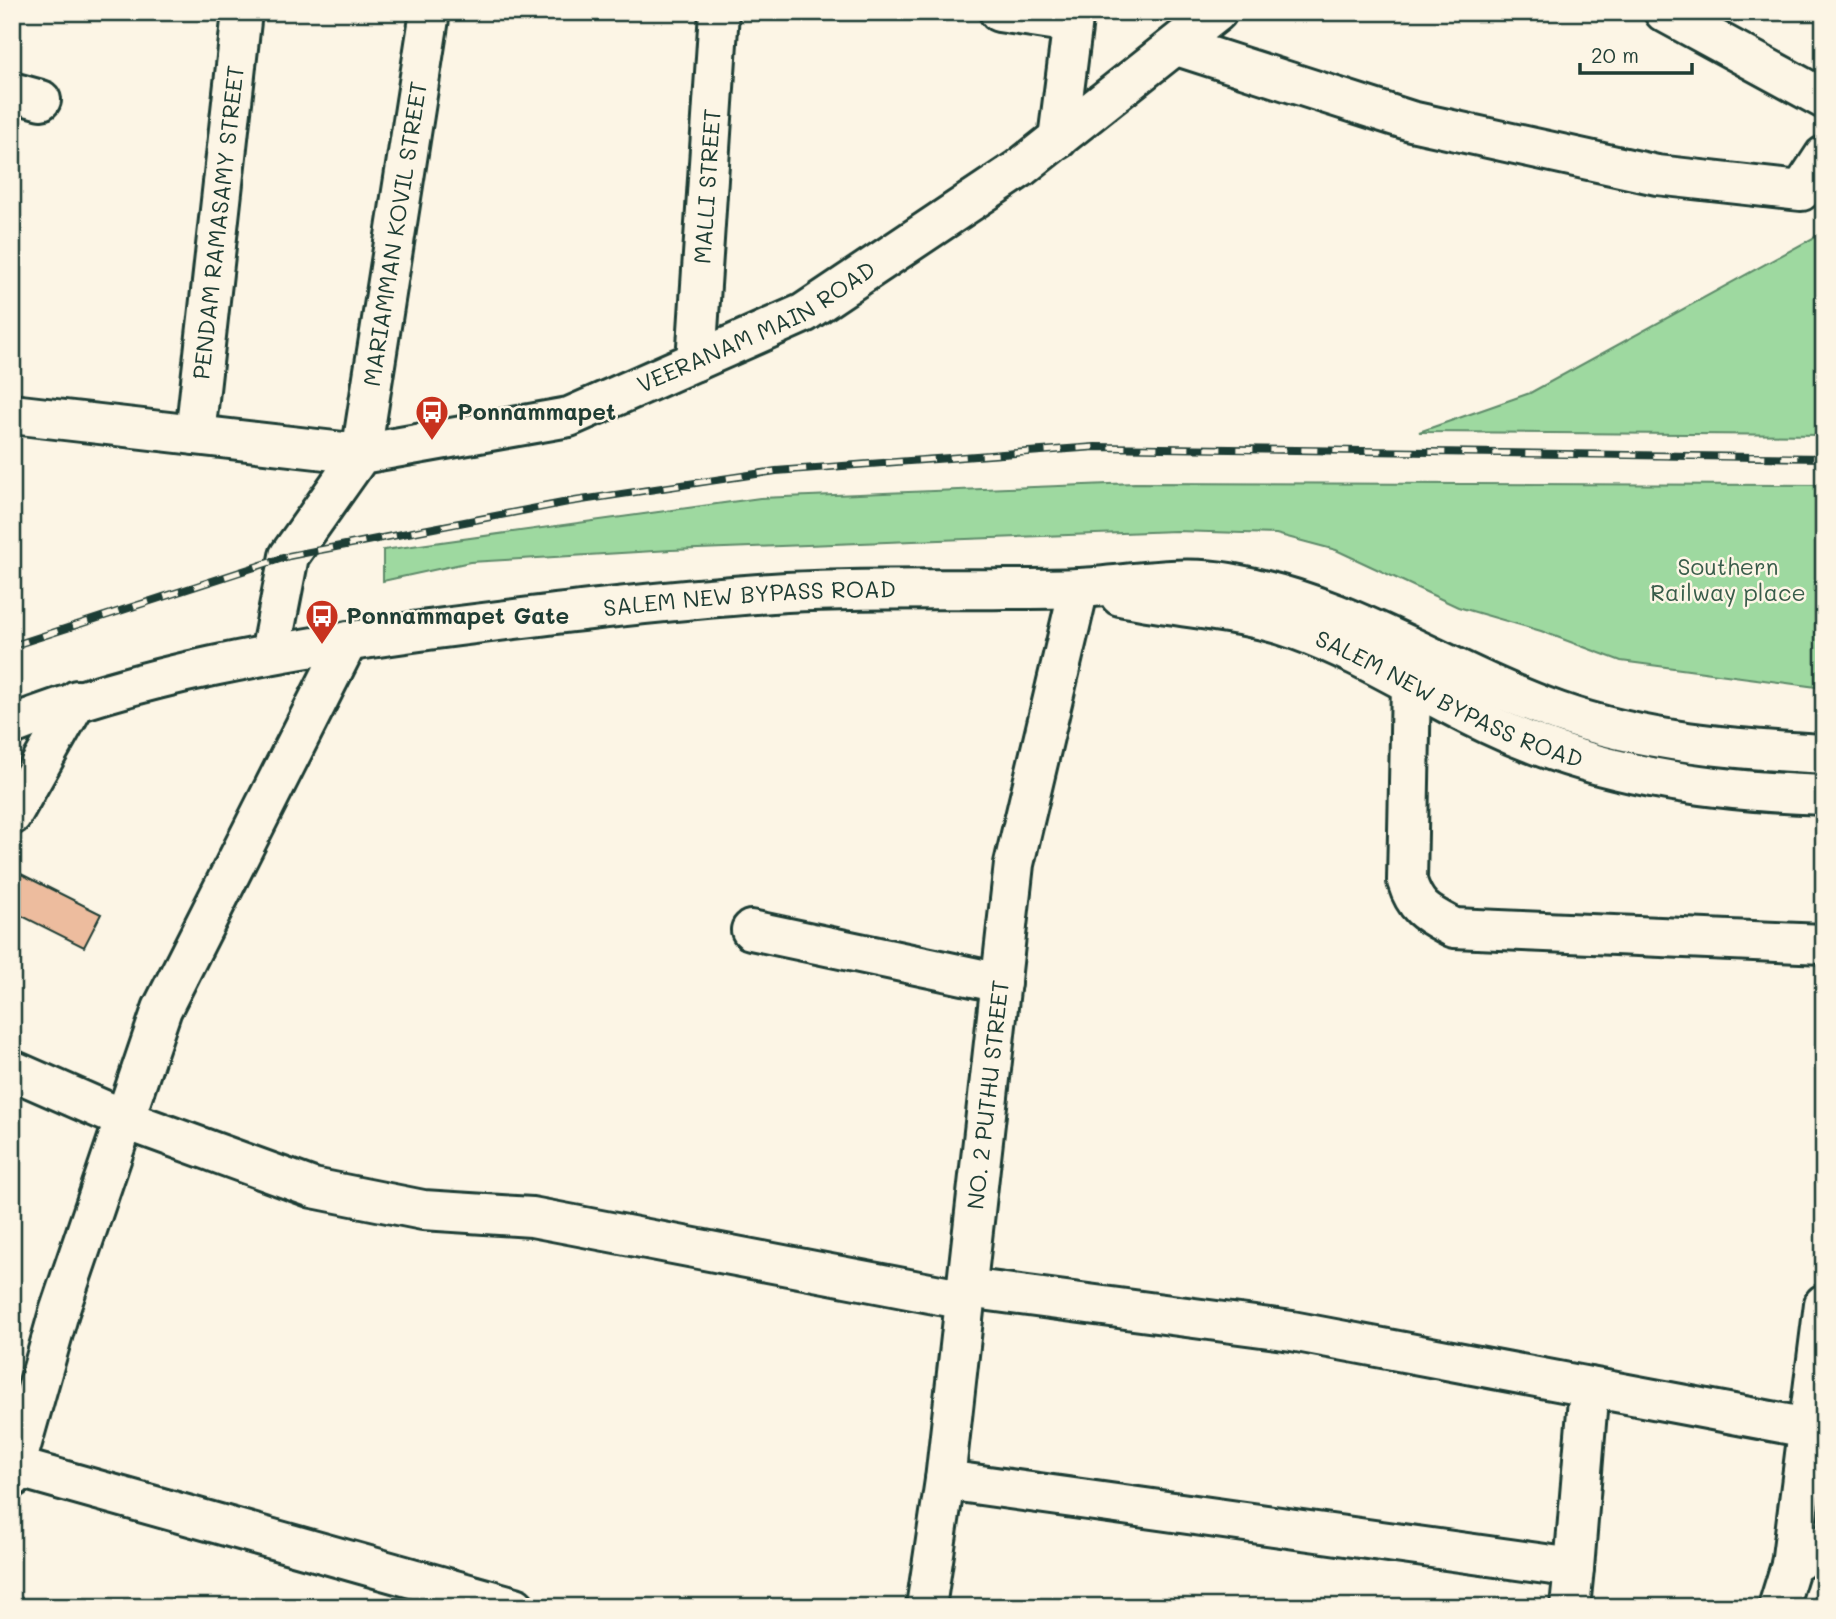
<svg xmlns="http://www.w3.org/2000/svg" width="1836" height="1619" font-family="Mali,sans-serif">
  <style>
    .green { fill: #9ed9a0; stroke: #5e8b6a; stroke-width: 2 }
    .building { fill: #edbc9e; stroke: #1f3d34; stroke-width: 2 }
    .lines { fill: none; stroke-linecap: round; stroke-linejoin: round }
    .minor-casing { stroke: #1f3d34; stroke-width: 44 }
    .major-casing { stroke: #1f3d34; stroke-width: 44 }
    .minor { stroke: #fcf5e5; stroke-width: 38 }
    .major { stroke: #fcf5e5; stroke-width: 38 }
    .rail-casing { stroke: #1f3d34; stroke-width: 8 }
    .rail { stroke: #fcf5e5; stroke-width: 5; stroke-dasharray: 16; stroke-linecap: butt }
    .labels { text-anchor: middle; stroke-width: 5; stroke-linejoin: round; paint-order: stroke }
    .street-label { font-size: 23px; fill: #1f3d34; stroke: #fcf5e5 }
    .poi-label { font-size: 23px; font-weight: bold; fill: #1f3d34; stroke: #fcf5e5; text-anchor: start }
    .park-label { font-size: 23px; fill: #385c4a; stroke: #fcf5e5 }
  </style>
  <rect width="100%" height="100%" fill="#fcf5e5"/>
  <filter id="ink" filterUnits="userSpaceOnUse"><feTurbulence type="fractalNoise" baseFrequency=".0143" numOctaves="2"/><feDisplacementMap in="SourceGraphic" scale="14" xChannelSelector="R" yChannelSelector="G"/><feConvolveMatrix kernelMatrix="1 2 1 2 8 2 1 2 1" color-interpolation-filters="sRGB"/></filter>
  <g filter="url(#ink)">
    <path class="green" d="M 1824,232 L 1824,435 L 1419,432 L 1530,393 Z
      M 1135,483 L 1824,485 L 1824,688 L 1621,661 L 1541,631 L 1458,607 L 1336,550 L 1276,534 L 1176,531 L 671,550 L 470,562 L 383,581 L 383,550 L 760,498 Z"/>
    <path class="building" d="M 17,872 L 101,914 L 84,947 L 12,911 L 12,881 Z"/>
    <g class="lines">
      <defs>
        <g id="minor">
          <path d="M 999,12 L 1072,23"/>
          <path d="M 1664,12 L 1824,99"/>
          <path d="M 1177,46 L 1411,121 L 1657,175 L 1801,191 L 1824,156"/>
          <path d="M 12,92 L 41,100"/>
          <path d="M 1058,139 L 1074,12"/>
          <path id="s1" d="M 696,361 L 719,12"/>
          <path id="s2" d="M 12,414 L 361,454 L 430,12"/>
          <path id="s3" d="M 195,435 L 242,12"/>
          <path d="M 1411,684 L 1407,881 C 1416,910 1428,914 1454,928 L 1824,944"/>
          <path d="M 12,815 L 77,700"/>
          <path d="M 751,930 L 1001,983"/>
          <path d="M 12,1070 L 126,1120 L 313,1188 L 423,1210 L 532,1217 L 966,1300"/>
          <path d="M 967,1288 L 1292,1331 L 1808,1428"/>
          <path d="M 12,1466 L 515,1607"/>
          <path d="M 12,1478 L 59,1312 L 162,1009 L 348,641"/>
          <path d="M 945,1480 L 1574,1568 L 1570,1607"/>
          <path d="M 1791,1565 L 1824,1304"/>
          <path d="M 1574,1568 L 1589,1387"/>
          <path id="s4" d="M 926,1607 L 945,1480 L 1014,864 L 1079,588"/>
          <path d="M 1778,1607 L 1791,1565 L 1824,1545"/>
        </g>
        <g id="major">
          <path id="s5" d="M 1120,596 C 1178,608 1241,610 1297,630 C 1364,654 1424,694 1488,724 C 1593,775 1708,791 1824,795"/>
          <path id="s6" d="M 270,654 L 289,556 L 361,454 L 569,417 L 804,313 L 1019,169 L 1217,12"/>
          <path id="s7" d="M 12,725 C 142,674 282,650 420,631 C 538,616 654,601 772,593 C 850,588 928,590 1006,589 C 1030,589 1055,589 1080,588 C 1130,585 1180,574 1229,583 C 1351,604 1444,671 1558,712 C 1644,742 1733,749 1824,754"/>
        </g>
      </defs>
      <use href="#minor" class="minor-casing"/>
      <use href="#major" class="major-casing"/>
      <use href="#minor" class="minor"/>
      <use href="#major" class="major"/>
      <defs>
        <path id="rail" d="M 12,646 L 289,556 L 568,502 L 776,471 L 1095,447 L 1824,458"/>
      </defs>
      <use href="#rail" class="rail-casing"/>
      <use href="#rail" class="rail"/>
    </g>
  </g>
  <defs>
    <symbol id="bus-pin" viewBox="-11 -11 22 30"><path d="M0 17L-7.5 6A9.5 9.5 0 1 1 7.5 6Z" fill="#c8321e" stroke="#fcf5e5"/><path d="M-5-6H5V4H4V6H2V4H-2V6H-4V4H-5ZM-3.5-4V0h7V-4ZM-3.5 1.2v1.5H-2V1.2ZM2 1.2v1.5H3.5V1.2Z" fill="#fff"/></symbol>
  </defs>
  <g fill-rule="evenodd">
    <use href="#bus-pin" x="413" y="393" width="38" height="52"/>
    <use href="#bus-pin" x="303" y="597" width="38" height="52"/>
  </g>
  <g class="labels">
    <g class="street-label">
      <text dy="8" stroke="none"><textPath href="#s1" startOffset="175">MALLI STREET</textPath></text>
      <text dy="8" stroke="none"><textPath href="#s3" startOffset="214">PENDAM RAMASAMY STREET</textPath></text>
      <text dy="8" stroke="none"><textPath href="#s2" startOffset="574">MARIAMMAN KOVIL STREET</textPath></text>
      <text dy="8" stroke="none"><textPath href="#s6" startOffset="644">VEERANAM MAIN ROAD</textPath></text>
      <text dy="8" stroke="none"><textPath href="#s7" startOffset="751">SALEM NEW BYPASS ROAD</textPath></text>
      <text dy="8" stroke="none"><textPath href="#s5" startOffset="348">SALEM NEW BYPASS ROAD</textPath></text>
      <text dy="8" stroke="none"><textPath href="#s4" startOffset="516">NO. 2 PUTHU STREET</textPath></text>
    </g>
    <g class="poi-label">
      <text x="457" y="420">Ponnammapet</text>
      <text x="346" y="624">Ponnammapet Gate</text>
    </g>
    <g class="park-label">
      <text x="1728" y="575">Southern<tspan x="1728" dy="26">Railway place</tspan></text>
    </g>
  </g>
  <rect width="1836" height="1619" fill="none" stroke="#fcf5e5" stroke-width="42"/>
  <rect x="21" y="21" width="1794" height="1577" fill="none" stroke="#1f3d34" stroke-width="2.5" filter="url(#ink)"/>
  <path d="M1580 63v10h112v-10" fill="none" stroke="#1f3d34" stroke-width="3.5"/>
  <text x="1591" y="63" font-size="21" fill="#1f3d34" stroke="#fcf5e5" stroke-width="5" paint-order="stroke">20 m</text>
</svg>
